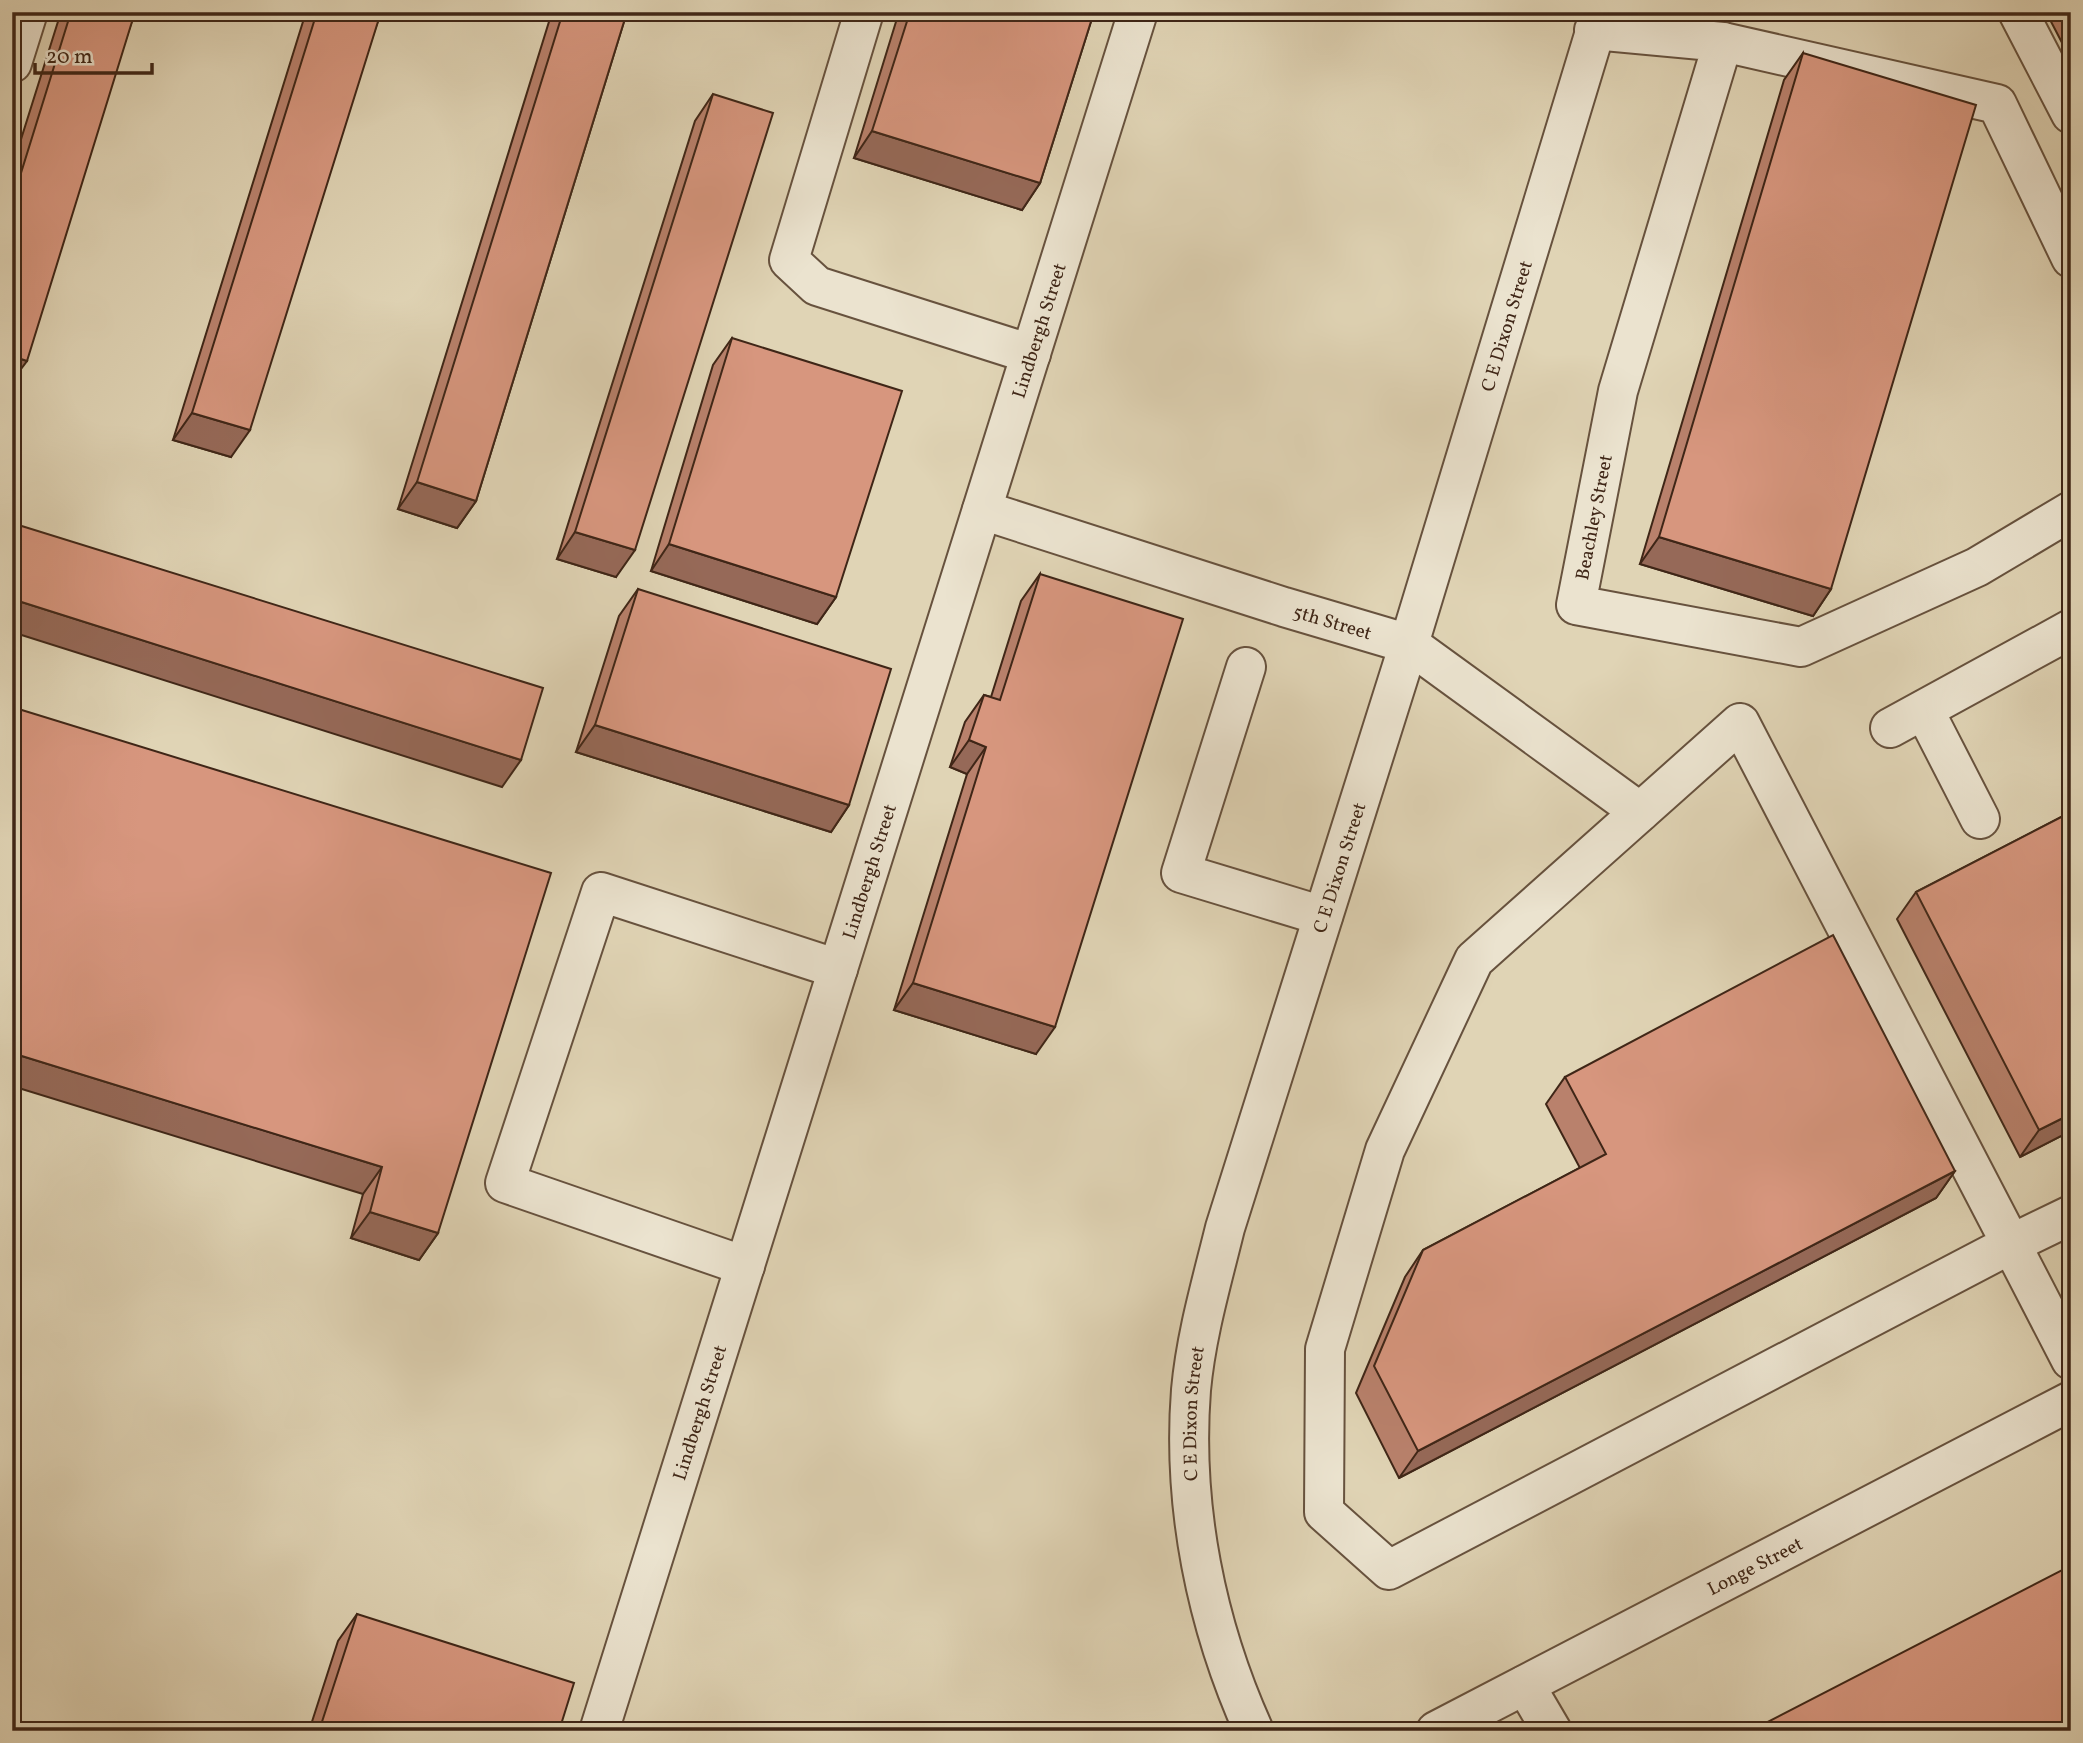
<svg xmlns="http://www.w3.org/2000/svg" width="2083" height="1743" font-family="Vollkorn,serif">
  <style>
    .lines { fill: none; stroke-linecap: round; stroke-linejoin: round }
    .minor-casing { stroke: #67523e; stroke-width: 42 }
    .minor { stroke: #ebe3cf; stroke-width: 38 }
    .wall { fill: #b9816c; stroke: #3f2617; stroke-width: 2 }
    .shaded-wall { fill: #966958; stroke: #3f2617; stroke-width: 2 }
    .building { fill: #d7967e; stroke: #3f2617; stroke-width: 2 }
    .labels { text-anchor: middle; stroke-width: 5; stroke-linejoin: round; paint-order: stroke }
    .street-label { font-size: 19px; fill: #3f2617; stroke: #ebe3cf }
  </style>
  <rect width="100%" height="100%" fill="#e0d4b5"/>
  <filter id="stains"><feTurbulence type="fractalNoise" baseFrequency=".00286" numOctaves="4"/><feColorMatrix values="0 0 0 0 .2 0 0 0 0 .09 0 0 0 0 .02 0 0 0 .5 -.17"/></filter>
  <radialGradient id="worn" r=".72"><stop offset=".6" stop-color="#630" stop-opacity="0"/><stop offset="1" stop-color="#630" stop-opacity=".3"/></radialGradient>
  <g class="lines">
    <defs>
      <g id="minor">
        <path d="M 864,12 L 789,260 L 817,286 L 1031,354"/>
        <path d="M 2018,12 L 2071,114"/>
        <path d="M 1594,30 L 1723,42 L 1618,391 L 1576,605 L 1801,647 L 1977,567 L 2071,511"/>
        <path d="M 1723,42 L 1997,104 L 2071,258"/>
        <path d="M 12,63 L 28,12"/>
        <path id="s1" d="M 982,510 L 1284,607 L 1409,644 L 1640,812"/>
        <path d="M 1246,667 L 1181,873 L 1323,916"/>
        <path d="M 1924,710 L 1980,819"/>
        <path d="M 1740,723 L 2011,1244 L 1389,1570 L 1324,1512 L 1325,1349 L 1385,1150 L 1474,960 Z"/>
        <path d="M 1890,728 L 2071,629"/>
        <path d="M 2071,1215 L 2011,1244 L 2071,1360"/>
        <path d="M 745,1266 L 505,1183 L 601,892 L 838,969"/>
        <path d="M 1525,1685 L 1552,1731"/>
        <path id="s2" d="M 599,1731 L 1138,12"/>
        <path id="s3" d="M 1254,1731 C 1206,1625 1182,1506 1191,1390 C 1196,1335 1212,1281 1225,1228 L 1409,644 L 1601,12"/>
        <path id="s4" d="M 1436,1731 L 2071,1401"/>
      </g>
    </defs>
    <use href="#minor" class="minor-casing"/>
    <use href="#minor" class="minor"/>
  </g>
  <path class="wall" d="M 61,12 L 135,12 L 12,381 L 12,168 Z
    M 306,12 L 381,12 L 231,457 L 173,440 Z
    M 552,12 L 627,12 L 476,501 L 457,528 L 398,509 Z
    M 899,12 L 1094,12 L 1040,183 L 1022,210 L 854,158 Z
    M 2046,12 L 2071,12 L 2071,60 Z
    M 1803,53 L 1831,589 L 1813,616 L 1640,564 L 1784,80 Z
    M 713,94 L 616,577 L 557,559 L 695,121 Z
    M 732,338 L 836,597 L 817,624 L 651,571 L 713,365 Z
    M 1040,574 L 1036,1054 L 894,1010 L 967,774 L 950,767 L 965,722 L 984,695 L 991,697 L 1021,601 Z
    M 638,589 L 849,805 L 831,832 L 576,752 L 619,616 Z
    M 12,707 L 438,1233 L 419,1260 L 351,1238 L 363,1194 Z
    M 2071,812 L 2071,1131 L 2020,1157 L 1897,919 L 1916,892 Z
    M 1565,1077 L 1955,1171 L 1936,1198 L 1399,1478 L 1356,1393 L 1405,1277 L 1423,1250 L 1580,1168 L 1546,1104 Z
    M 357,1614 L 559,1731 L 309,1731 L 338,1641 Z"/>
  <path class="shaded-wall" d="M 872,131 L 1040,183 L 1022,210 L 854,158 Z
    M 12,356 L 27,361 L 12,381 Z
    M 192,413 L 250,430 L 231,457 L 173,440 Z
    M 417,482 L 476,501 L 457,528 L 398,509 Z
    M 575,532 L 635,550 L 616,577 L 557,559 Z
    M 1659,537 L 1831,589 L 1813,616 L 1640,564 Z
    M 669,544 L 836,597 L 817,624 L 651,571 Z
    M 12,599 L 521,760 L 502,787 L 12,632 Z
    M 595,725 L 849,805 L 831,832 L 576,752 Z
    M 969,740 L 986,747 L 967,774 L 950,767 Z
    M 913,983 L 1055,1027 L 1036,1054 L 894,1010 Z
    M 12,1053 L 382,1167 L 363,1194 L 12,1086 Z
    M 2071,1114 L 2071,1131 L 2020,1157 L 2039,1130 Z
    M 1955,1171 L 1936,1198 L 1399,1478 L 1418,1451 Z
    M 370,1212 L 438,1233 L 419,1260 L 351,1238 Z"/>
  <path class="building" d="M 71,12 L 135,12 L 27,361 L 12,356 L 12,202 Z
    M 317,12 L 381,12 L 250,430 L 192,413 Z
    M 563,12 L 627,12 L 476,501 L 417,482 Z
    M 910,12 L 1094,12 L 1040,183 L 872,131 Z
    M 1803,53 L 1976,105 L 1831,589 L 1659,537 Z
    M 713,94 L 773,113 L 635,550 L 575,532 Z
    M 732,338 L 902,391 L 836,597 L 669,544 Z
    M 12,523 L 543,688 L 521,760 L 12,599 Z
    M 1040,574 L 1183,619 L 1055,1027 L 913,983 L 986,747 L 969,740 L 984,695 L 1000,700 Z
    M 638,589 L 891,669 L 849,805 L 595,725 Z
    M 12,707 L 551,873 L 438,1233 L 370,1212 L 382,1167 L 12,1053 Z
    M 2071,812 L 2071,1114 L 2039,1130 L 1916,892 Z
    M 1833,935 L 1955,1171 L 1418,1451 L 1374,1366 L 1423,1250 L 1606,1154 L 1565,1077 Z
    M 2068,1567 L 2071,1573 L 2071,1731 L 1755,1731 L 1754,1729 Z
    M 357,1614 L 574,1683 L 559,1731 L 319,1731 Z"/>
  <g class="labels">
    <g class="street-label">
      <text dy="7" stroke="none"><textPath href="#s3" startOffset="1461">C E Dixon Street</textPath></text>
      <text dy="7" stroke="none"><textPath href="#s2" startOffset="1468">Lindbergh Street</textPath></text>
      <text transform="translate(1593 517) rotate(-79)" y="7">Beachley Street</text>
      <text dy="7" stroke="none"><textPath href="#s1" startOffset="368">5th Street</textPath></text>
      <text dy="7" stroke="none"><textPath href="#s3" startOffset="894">C E Dixon Street</textPath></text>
      <text dy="7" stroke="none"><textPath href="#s2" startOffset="901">Lindbergh Street</textPath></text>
      <text dy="7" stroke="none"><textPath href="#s2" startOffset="334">Lindbergh Street</textPath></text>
      <text dy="7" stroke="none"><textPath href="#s3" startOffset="327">C E Dixon Street</textPath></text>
      <text dy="7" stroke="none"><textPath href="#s4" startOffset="359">Longe Street</textPath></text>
    </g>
  </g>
  <rect width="2083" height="1743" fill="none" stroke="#e0d4b5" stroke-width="42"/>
  <rect x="14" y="14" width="2055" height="1715" fill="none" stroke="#3f2617" stroke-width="3.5"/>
  <rect x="21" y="21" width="2041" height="1701" fill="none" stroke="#3f2617" stroke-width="2"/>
  <path d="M35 63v10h117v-10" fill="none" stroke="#3f2617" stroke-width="3.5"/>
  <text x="46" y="63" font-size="21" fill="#3f2617" stroke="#ebe3cf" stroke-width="5" paint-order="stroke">20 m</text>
  <rect width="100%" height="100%" filter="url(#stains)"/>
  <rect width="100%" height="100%" fill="url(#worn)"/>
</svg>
